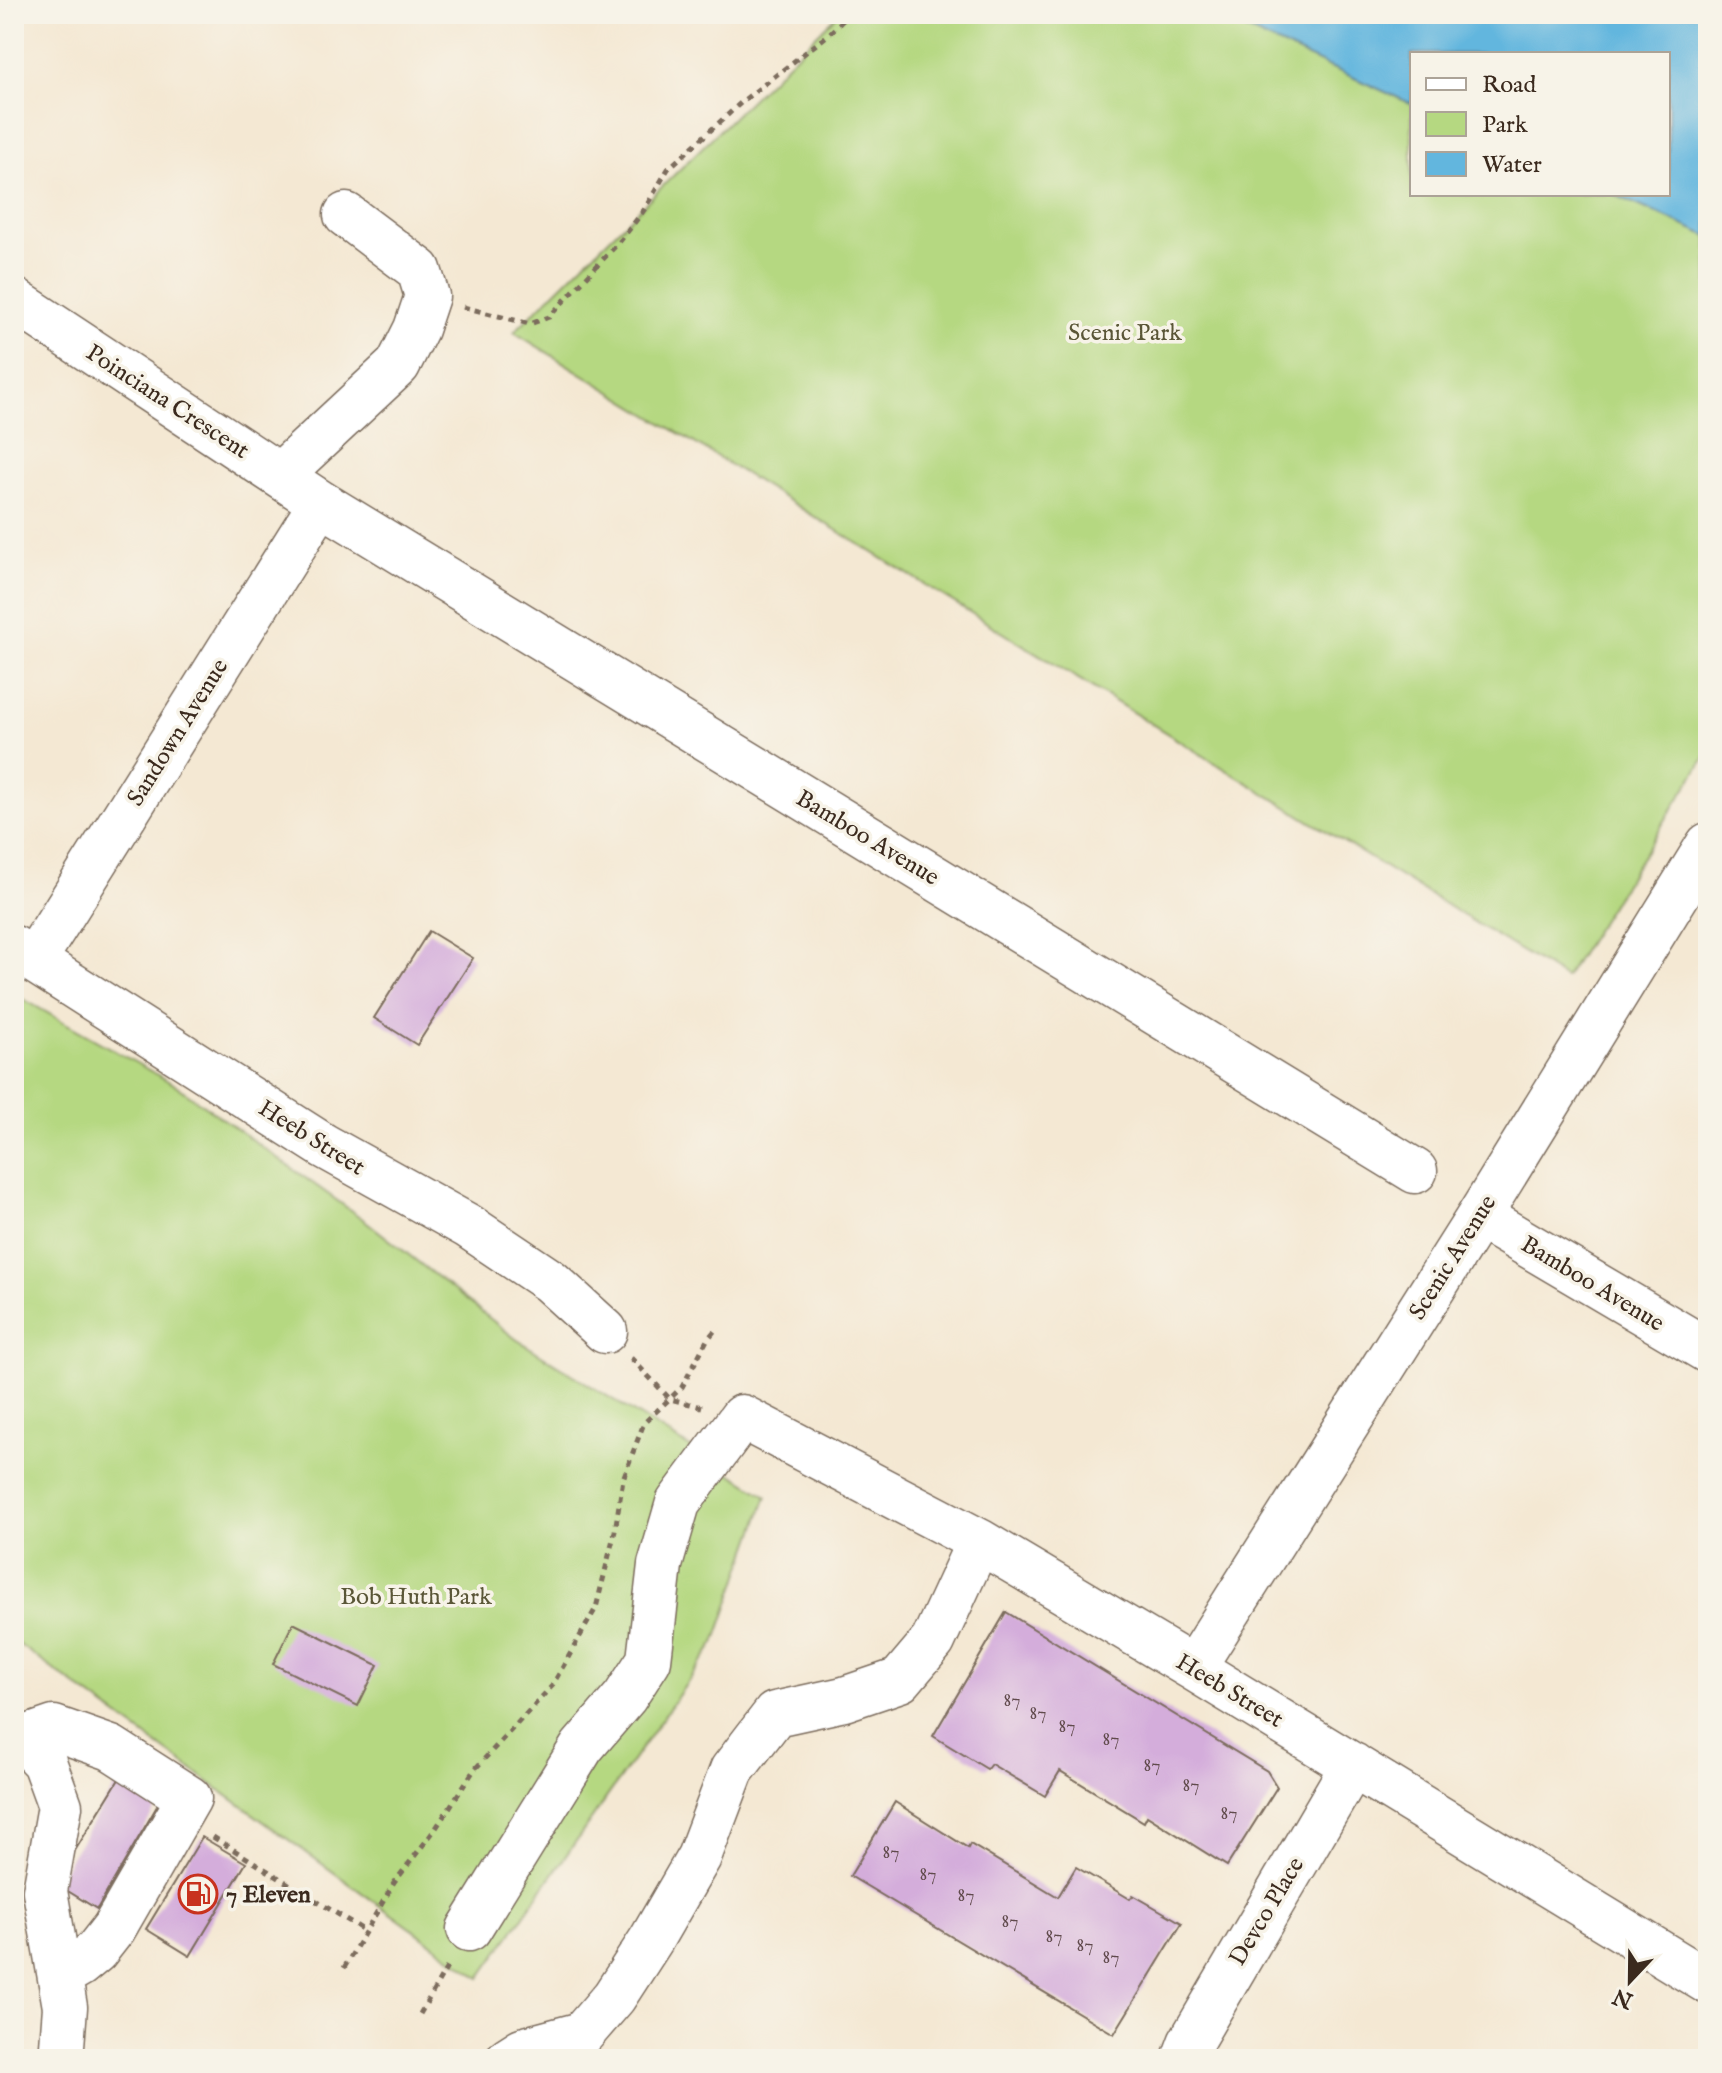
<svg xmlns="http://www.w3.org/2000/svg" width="1722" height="2073" font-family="'IM FELL English',serif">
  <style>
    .green { fill: #b5d881; stroke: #788150; stroke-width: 2 }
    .water { fill: #62b6de; stroke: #4e707e; stroke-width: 2 }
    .building { fill: #d4addb }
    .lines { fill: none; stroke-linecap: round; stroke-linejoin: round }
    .minor-casing { stroke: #7c6c5d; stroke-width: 47 }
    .path { stroke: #7c6c5d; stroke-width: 5; stroke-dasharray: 6 6; stroke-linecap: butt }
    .minor { stroke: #fff; stroke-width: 44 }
    .labels { text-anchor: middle; stroke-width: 7; stroke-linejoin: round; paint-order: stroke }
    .number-label { font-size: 20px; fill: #614b4d }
    .park-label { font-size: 24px; fill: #5a5637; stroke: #f7f3e8 }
    .street-label { font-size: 24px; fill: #3b2a1e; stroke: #f7f3e8 }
    .poi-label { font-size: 24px; font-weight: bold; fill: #3b2a1e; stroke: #f7f3e8; text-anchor: start }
  </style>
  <rect width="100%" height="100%" fill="#f7f3e8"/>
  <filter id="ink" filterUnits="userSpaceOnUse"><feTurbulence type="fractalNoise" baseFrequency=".0125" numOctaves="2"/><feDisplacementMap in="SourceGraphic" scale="16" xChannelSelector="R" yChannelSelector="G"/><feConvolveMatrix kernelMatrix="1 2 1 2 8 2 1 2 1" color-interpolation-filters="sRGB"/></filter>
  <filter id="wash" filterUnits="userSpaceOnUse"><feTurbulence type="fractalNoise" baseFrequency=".006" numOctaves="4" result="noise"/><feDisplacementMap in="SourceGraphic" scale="32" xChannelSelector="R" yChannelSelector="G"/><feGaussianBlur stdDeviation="1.8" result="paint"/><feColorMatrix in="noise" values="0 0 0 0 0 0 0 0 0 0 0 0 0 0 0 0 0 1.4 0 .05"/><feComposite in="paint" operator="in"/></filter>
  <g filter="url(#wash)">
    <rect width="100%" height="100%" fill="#f4e8d3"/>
    <path class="green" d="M 838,14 L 1212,14 L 1412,104 L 1412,194 L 1613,194 L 1708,236 L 1708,753 L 1565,978 L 514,332 Z
      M 14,994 L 177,1086 L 367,1222 L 516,1339 L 767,1496 L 715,1643 L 480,1978 L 14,1641 Z"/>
    <path class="water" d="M 1212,14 L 1708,14 L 1708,236 L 1613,194 L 1668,194 L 1668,54 L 1412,54 L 1412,104 Z"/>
    <g id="blocks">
      <path class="building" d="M 429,931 L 473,958 L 417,1045 L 374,1018 Z
        M 1006,1612 L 1267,1771 L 1277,1787 L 1227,1866 L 1147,1816 L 1144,1822 L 1060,1771 L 1045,1796 L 991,1764 L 987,1769 L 933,1736 Z
        M 293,1623 L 378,1665 L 358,1706 L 273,1664 Z
        M 121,1776 L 160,1801 L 97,1909 L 55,1883 Z
        M 895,1802 L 968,1848 L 970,1844 L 1058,1897 L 1076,1867 L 1130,1899 L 1133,1895 L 1182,1923 L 1114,2034 L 850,1876 Z
        M 202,1837 L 246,1863 L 190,1956 L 146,1929 Z"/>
    </g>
  </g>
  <g filter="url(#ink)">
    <use href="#blocks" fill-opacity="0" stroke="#7c6c5d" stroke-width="2"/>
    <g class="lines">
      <defs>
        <path id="minor" d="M 14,300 L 321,503 L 1415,1171
          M 280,475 L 398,365 L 416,329 L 427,296 L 419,270 L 346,215
          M 14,948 L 324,1146 L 468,1226 L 550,1281 L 605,1331
          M 34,960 L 321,503
          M 1479,1216 L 1708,1351
          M 1193,1668 L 1479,1216 L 1708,845
          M 14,1736 L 22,1739 L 44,1762 L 60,1806 L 45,1891 L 65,2007 L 61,2059
          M 22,1739 L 54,1728 L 111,1748 L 189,1798 L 114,1928 L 96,1951 L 79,1965 L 60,1976
          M 469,1929 L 582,1747 L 625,1697 L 649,1660 L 660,1565 L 678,1503 L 742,1417 L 979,1541 L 1193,1668 L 1708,1982
          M 508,2059 L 522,2050 L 582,2034 L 614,1997 L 651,1940 L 699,1857 L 732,1770 L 775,1714 L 844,1699 L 900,1680 L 933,1641 L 979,1541
          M 1184,2059 L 1190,2043 L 1353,1765"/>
      </defs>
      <use href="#minor" class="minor-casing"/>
      <path class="path" d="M 463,307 L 530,324 L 549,317 L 621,240 L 644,210 L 668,169 L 744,100 L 828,35 L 849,14
        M 631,1358 L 670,1399 L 702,1407
        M 213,1837 L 365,1931
        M 344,1968 L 394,1883 L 436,1828 L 474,1770 L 552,1686 L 596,1608 L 615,1531 L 623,1479 L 644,1423 L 682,1387 L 707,1340 L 716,1329
        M 420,2014 L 450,1962"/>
      <use href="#minor" class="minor"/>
    </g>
  </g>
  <defs>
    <symbol id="fuel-ring" viewBox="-11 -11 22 22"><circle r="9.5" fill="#f7f3e8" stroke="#c8321e" stroke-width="1.5"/><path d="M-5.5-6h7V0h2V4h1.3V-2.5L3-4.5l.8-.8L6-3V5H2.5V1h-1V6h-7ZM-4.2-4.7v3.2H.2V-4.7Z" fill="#c8321e"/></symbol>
  </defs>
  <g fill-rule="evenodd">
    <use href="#fuel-ring" x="176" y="1872" width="44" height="44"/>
  </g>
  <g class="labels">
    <g class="number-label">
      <text x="1012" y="1706">87</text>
      <text x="1038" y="1719">87</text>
      <text x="1067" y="1732">87</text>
      <text x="1111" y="1745">87</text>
      <text x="1152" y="1771">87</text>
      <text x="1191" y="1791">87</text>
      <text x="1229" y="1819">87</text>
      <text x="891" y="1858">87</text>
      <text x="928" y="1880">87</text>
      <text x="966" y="1901">87</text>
      <text x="1010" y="1927">87</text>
      <text x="1054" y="1942">87</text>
      <text x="1085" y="1951">87</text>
      <text x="1111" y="1963">87</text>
    </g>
    <g class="park-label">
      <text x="1125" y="340">Scenic Park</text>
      <text x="416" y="1604">Bob Huth Park</text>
    </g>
    <g class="street-label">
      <text transform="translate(168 401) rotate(33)" y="8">Poinciana Crescent</text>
      <text transform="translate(177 732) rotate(-58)" y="8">Sandown Avenue</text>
      <text transform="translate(868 837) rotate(31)" y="8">Bamboo Avenue</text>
      <text transform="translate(312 1137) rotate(32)" y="8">Heeb Street</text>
      <text transform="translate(1452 1257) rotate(-58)" y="8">Scenic Avenue</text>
      <text transform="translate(1593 1283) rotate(31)" y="8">Bamboo Avenue</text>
      <text transform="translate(1230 1690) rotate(31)" y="8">Heeb Street</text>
      <text transform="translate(1266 1911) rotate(-59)" y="8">Devco Place</text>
    </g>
    <g class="poi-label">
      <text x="226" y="1902">7 Eleven</text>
    </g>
  </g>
  <rect width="1722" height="2073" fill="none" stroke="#f7f3e8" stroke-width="48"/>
  <rect x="1410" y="52" width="260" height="144" fill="#f7f3e8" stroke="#aca397" stroke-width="2"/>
  <rect x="1426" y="78" width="40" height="12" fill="#ffffff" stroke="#aca397" stroke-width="2"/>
  <text x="1482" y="92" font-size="24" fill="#3b2a1e">Road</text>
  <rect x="1426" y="112" width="40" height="24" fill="#b5d881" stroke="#aca397" stroke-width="2"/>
  <text x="1482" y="132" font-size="24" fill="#3b2a1e">Park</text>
  <rect x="1426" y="152" width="40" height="24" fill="#62b6de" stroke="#aca397" stroke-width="2"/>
  <text x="1482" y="172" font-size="24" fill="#3b2a1e">Water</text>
  <g transform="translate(1630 1981) rotate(202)" stroke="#f7f3e8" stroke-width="6" paint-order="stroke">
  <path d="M0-6L14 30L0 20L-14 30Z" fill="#3b2a1e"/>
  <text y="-12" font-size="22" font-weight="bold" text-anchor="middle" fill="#3b2a1e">N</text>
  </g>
</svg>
